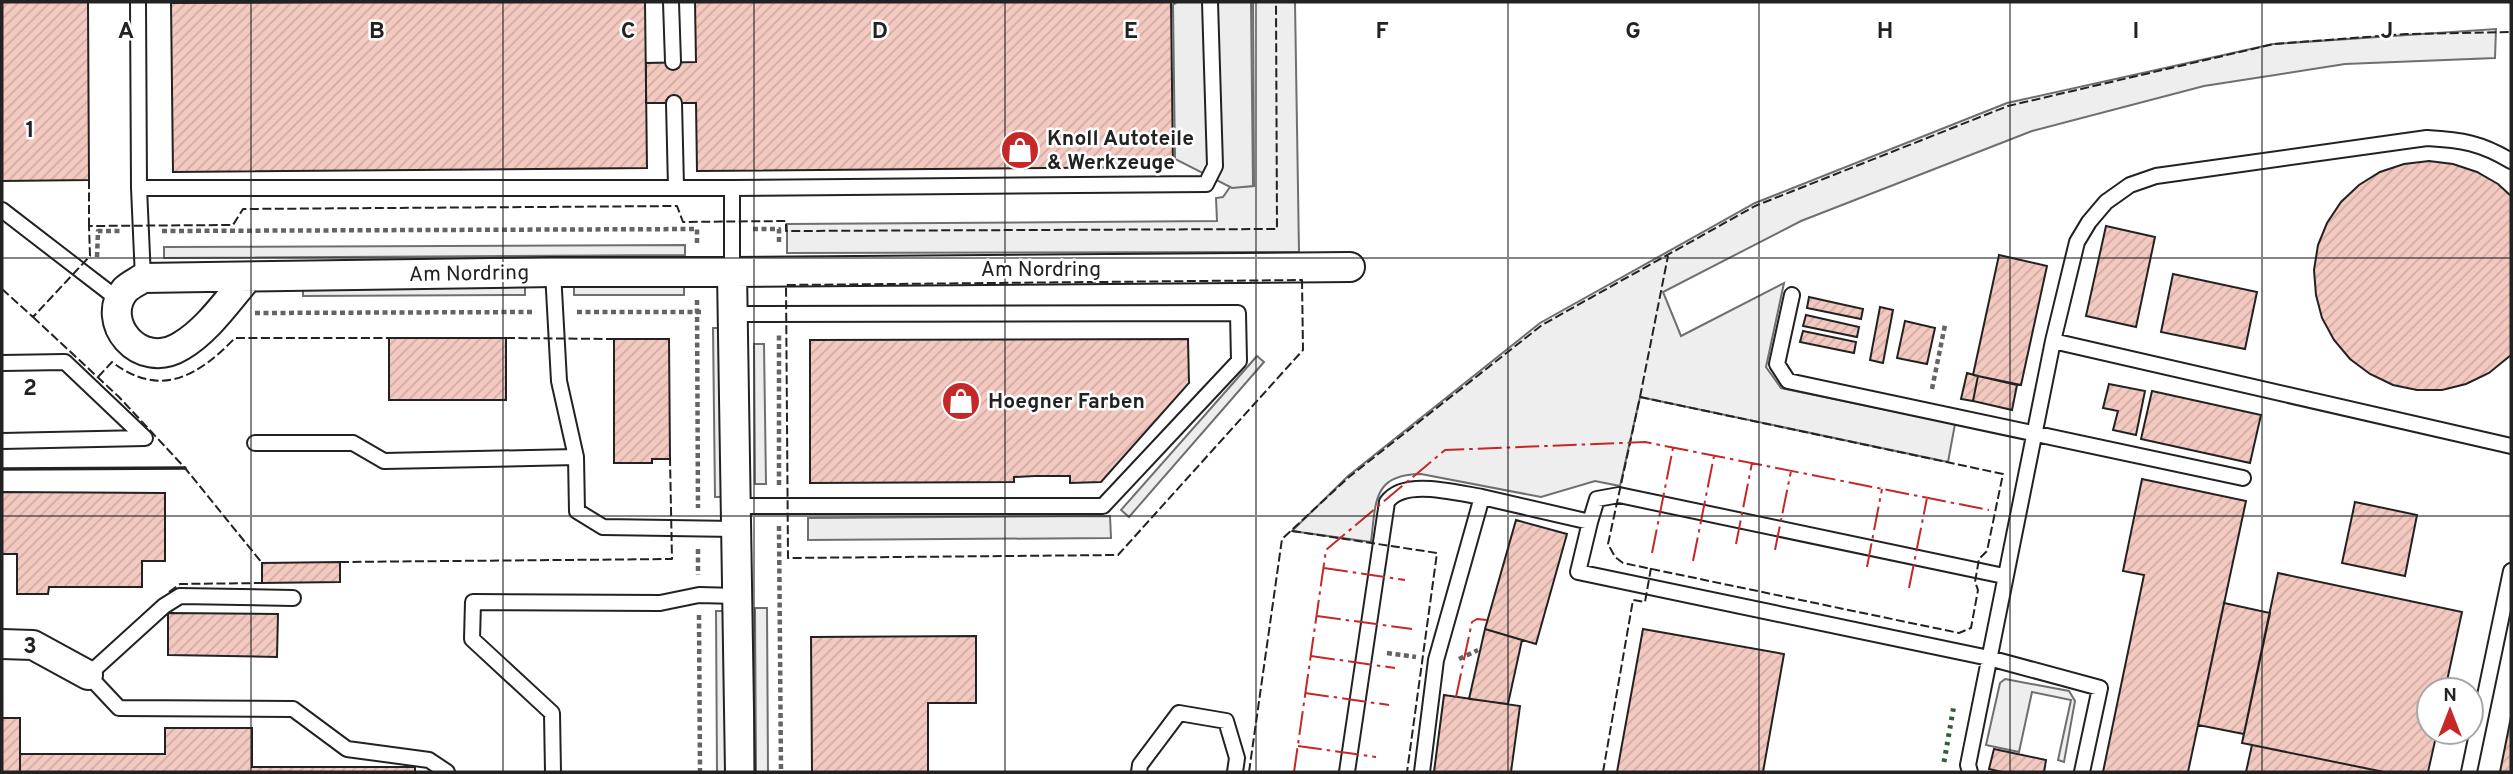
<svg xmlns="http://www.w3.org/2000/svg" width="2513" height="774" font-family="Overpass,sans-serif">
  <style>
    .green { fill: #eee; stroke: #6f6f6f; stroke-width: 2 }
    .parking { fill: #ededed; stroke: #6f6f6f; stroke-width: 2 }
    .building { fill: url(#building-hatch); stroke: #222; stroke-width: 2 }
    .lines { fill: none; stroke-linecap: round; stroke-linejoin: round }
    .service-casing { stroke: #222; stroke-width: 18 }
    .minor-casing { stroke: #222; stroke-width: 32 }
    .path { stroke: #646464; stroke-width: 4.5; stroke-dasharray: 5 3.5; stroke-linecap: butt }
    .service { stroke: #fff; stroke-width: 14 }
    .minor { stroke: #fff; stroke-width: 28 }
    .hedge { stroke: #2f5e38; stroke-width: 5; stroke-dasharray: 3.5 5; stroke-linecap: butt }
    .fence { stroke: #222; stroke-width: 2; stroke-dasharray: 9 3.5; stroke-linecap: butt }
    .wall { stroke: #222; stroke-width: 3.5 }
    .power { stroke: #c62828; stroke-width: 2; stroke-dasharray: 24 5 3.5 5; stroke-linecap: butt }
    .grid { fill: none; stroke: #222; stroke-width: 2; stroke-opacity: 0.55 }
    .labels { text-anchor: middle; stroke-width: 5; stroke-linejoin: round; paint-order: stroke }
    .poi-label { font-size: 21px; font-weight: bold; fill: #222; stroke: #fff; text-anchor: start }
    .street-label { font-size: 21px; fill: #222; stroke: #fff }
    .grid-label { font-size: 23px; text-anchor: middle; font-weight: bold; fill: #222; stroke: #fff; stroke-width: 5; stroke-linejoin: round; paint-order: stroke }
  </style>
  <defs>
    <pattern id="building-hatch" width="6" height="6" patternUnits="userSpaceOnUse" patternTransform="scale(1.75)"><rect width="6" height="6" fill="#f3c9c0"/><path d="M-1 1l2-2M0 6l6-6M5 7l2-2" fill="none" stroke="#d0aca5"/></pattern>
  </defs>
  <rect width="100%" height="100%" fill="#fff"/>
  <path class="green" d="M 1253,2 L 1295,2 L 1299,252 L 787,253 L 787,224 L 1217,221 L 1216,198 L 1223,197 L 1230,187 L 1254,186 Z
    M 2496,29 L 2495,58 L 2345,64 L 2204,86 L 2032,131 L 1801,221 L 1663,292 L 1681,336 L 1784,283 L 1766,367 L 1781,388 L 1955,424 L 1948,462 L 1640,397 L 1620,486 L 1595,481 L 1541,497 L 1421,474 C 1372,474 1376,503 1371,542 L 1292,531 L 1348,476 L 1540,323 L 1755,203 L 2007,103 L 2273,44 Z
    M 2005,679 L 2069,691 L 2075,701 L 2064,762 L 2058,760 L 2071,700 L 2032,692 L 2019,752 L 1986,745 L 2000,683 Z"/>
  <path class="parking" d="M 1177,2 L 1251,2 L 1253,186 L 1232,188 L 1175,159 L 1173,5 Z
    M 685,245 L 685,255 L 164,258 L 164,247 Z
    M 525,286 L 525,295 L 303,296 L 303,287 Z
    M 574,286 L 684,286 L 684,295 L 574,295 Z
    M 713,328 L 724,328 L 726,497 L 715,497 Z
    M 754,344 L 764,344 L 766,484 L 755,484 Z
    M 1257,356 L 1264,362 L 1129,517 L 1121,510 Z
    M 1110,516 L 1111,538 L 808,540 L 808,518 Z
    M 755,608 L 767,608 L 768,772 L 756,772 Z
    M 716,611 L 726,611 L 726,772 L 717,772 Z"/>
  <path class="building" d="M 2,2 L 88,2 L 89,180 L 2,181 Z
    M 333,2 L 645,2 L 647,168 L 173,172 L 171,3 Z
    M 695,2 L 1171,2 L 1173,167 L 697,171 L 696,103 L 646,103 L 646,63 L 696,62 Z
    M 2429,161 L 2453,164 L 2477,172 L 2498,184 L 2511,196 L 2511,355 L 2489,373 L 2466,384 L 2442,390 L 2417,390 L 2393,385 L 2370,374 L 2350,359 L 2334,340 L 2322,318 L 2316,295 L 2314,270 L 2318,245 L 2327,223 L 2341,202 L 2359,185 L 2380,172 L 2404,164 Z
    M 2106,226 L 2155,237 L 2136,327 L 2086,316 Z
    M 1999,255 L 2047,266 L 2021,385 L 1973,375 Z
    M 2173,274 L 2257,292 L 2245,349 L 2161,332 Z
    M 1809,297 L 1863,309 L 1861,319 L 1807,308 Z
    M 1880,307 L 1893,310 L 1883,363 L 1870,360 Z
    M 1806,315 L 1859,327 L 1857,337 L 1803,326 Z
    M 1905,321 L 1935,328 L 1927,364 L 1897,358 Z
    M 1803,331 L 1856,342 L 1854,353 L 1800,342 Z
    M 389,338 L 506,338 L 506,400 L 389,400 Z
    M 614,339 L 669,339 L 670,459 L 652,459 L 652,463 L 614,463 Z
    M 1188,339 L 1189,383 L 1101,482 L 1070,483 L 1070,476 L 1035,476 L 1014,477 L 1014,482 L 810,483 L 810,340 Z
    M 1967,373 L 1978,376 L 1973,401 L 1961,399 Z
    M 1978,376 L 2017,385 L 2012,410 L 1973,401 Z
    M 2109,384 L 2145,391 L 2136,435 L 2113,430 L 2118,411 L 2103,408 Z
    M 2152,391 L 2261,415 L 2250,463 L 2141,439 Z
    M 2142,479 L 2246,501 L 2188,772 L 2103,772 L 2144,575 L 2123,571 Z
    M 2,492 L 165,493 L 165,561 L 142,561 L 142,587 L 49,587 L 48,594 L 17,594 L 17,554 L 2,554 Z
    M 2355,502 L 2417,515 L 2405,576 L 2342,563 Z
    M 1516,520 L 1567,534 L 1536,644 L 1485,629 Z
    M 340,562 L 340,582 L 262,583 L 262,563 Z
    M 2278,573 L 2462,612 L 2445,690 L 2429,690 L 2429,732 L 2437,732 L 2428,772 L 2384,772 L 2242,743 Z
    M 2224,603 L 2270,613 L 2244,734 L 2198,725 Z
    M 168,613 L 278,614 L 277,657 L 168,655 Z
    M 1485,629 L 1522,640 L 1508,704 L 1469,699 Z
    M 1643,629 L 1784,654 L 1763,772 L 1617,772 Z
    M 976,636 L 976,703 L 928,703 L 928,772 L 812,772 L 811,637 Z
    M 1444,695 L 1520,706 L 1511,772 L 1434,772 Z
    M 2511,717 L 2511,772 L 2500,772 Z
    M 2,718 L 20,718 L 20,772 L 2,772 Z
    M 165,728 L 252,728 L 252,767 L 415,767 L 415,772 L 20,772 L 20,754 L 165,754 Z
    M 2252,745 L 2384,772 L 2246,772 Z
    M 1994,749 L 2046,760 L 2044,772 L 2002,772 L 1989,769 Z"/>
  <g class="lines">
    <defs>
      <path id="service" d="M 138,2 L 139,188 L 143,278
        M 671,2 L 673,62
        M 674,103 L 676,187
        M 139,188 L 732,188 L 1206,184 L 1215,166 L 1210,2
        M 732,188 L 732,272
        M 2,210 L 119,300
        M 553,272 L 559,381 L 576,457 L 577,511 L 603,527 L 736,529
        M 1792,295 L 1777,364 L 1788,381 L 2243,478
        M 733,314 L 1238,313 L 1239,361 L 1103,506 L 736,506
        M 2053,341 L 2511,446
        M 2,363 L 65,362 L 145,438 L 2,441
        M 255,443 L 353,443 L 384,461 L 576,457
        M 1590,522 L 1597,499 L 1619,495 L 2004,576
        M 293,598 L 180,596 L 164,606 L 88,675 L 119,708 L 293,709 L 347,749 L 429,760 L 447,772
        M 553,772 L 552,713 L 472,639 L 473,602 L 660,603 L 699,595 L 737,596
        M 1139,772 L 1140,765 L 1179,713 L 1226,721 L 1237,758 L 1235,772
        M 1347,772 L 1387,502 C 1404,478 1456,493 1482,497
        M 1422,772 L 1436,660 L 1482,497 L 1590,522 L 1578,572 L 1989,658 L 2100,688 L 2082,772
        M 1970,772 L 1968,765 L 2053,341 L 2077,242 L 2089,222 L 2106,202 L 2130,185 L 2156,176 L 2427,138 C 2462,140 2481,143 2511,161
        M 2469,772 L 2511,571"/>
      <path id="minor" d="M 732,272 L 1350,267
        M 248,277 C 228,300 208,330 181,346 C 139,372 99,321 125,290 C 130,285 137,282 143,278 L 553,272 L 732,272 L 740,772
        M 2,644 L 33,645 L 88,675"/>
    </defs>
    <use href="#service" class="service-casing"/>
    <use href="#minor" class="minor-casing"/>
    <path class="path" d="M 753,229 L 779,229 L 779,244
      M 162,231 L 697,229 L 697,246
      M 97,257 L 98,231 L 122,231
      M 697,300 L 698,508
      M 577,312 L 704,312
      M 255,313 L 533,312
      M 1932,389 L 1945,325
      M 779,485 L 779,333
      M 779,526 L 781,772
      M 698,549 L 698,575
      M 699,615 L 700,772
      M 1387,653 L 1416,657
      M 1459,659 L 1478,650"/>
    <use href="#service" class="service"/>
    <use href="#minor" class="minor"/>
    <path class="hedge" d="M 1944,762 L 1954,705"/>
    <path class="fence" d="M 89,180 L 89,226
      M 1302,280 L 1303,350 L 1118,555 L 788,558 L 786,285 Z
      M 2,289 L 33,317 L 90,256 L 89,226 L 233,225 L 243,209 L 677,206 L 683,222 L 786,221 L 786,231 L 1277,229 L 1276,2
      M 33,317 L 119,397 L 185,468 L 262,563
      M 506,338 L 614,339
      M 98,377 L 112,362 C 161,399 198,376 235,338 L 389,338
      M 1640,397 L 2003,474 L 1987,551 L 1979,559 L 1975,582 L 1978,590 L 1971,628 L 1959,633 L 1623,563 L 1615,557 L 1608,544 Z
      M 1640,397 L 1668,256
      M 1292,531 L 1437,553 L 1407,772
      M 340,562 L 672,559 L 670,459
      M 169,592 L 180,584 L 262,583
      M 1249,772 L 1282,539 L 1349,477 L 1542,325 L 1755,206 L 2008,106 L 2274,44 L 2406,34 L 2511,32
      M 1603,772 L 1633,600 L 1645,602 L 1651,568"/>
    <path class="wall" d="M 2,469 L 185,468"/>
    <path class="power" d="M 1736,544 L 1752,463
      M 1775,550 L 1791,471
      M 1652,553 L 1673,448
      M 1693,561 L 1714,456
      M 1867,567 L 1882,489
      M 1324,568 L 1405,580
      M 1909,588 L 1927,498
      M 1317,616 L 1412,629
      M 1311,656 L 1395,668
      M 1305,693 L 1389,705
      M 1456,697 L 1472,622 L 1477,619 L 1487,620
      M 1298,746 L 1376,757
      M 1294,772 L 1326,550 L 1445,450 L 1645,442 L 1989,510"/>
  </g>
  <path class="grid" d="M 251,2 L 251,772M 503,2 L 503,772M 754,2 L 754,772M 1005,2 L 1005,772M 1256,2 L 1256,772M 1508,2 L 1508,772M 1759,2 L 1759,772M 2010,2 L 2010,772M 2262,2 L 2262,772M 2,258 L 2511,258M 2,516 L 2511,516"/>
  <defs>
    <symbol id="shop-disc" viewBox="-11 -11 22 22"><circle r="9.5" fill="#c62828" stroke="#fff"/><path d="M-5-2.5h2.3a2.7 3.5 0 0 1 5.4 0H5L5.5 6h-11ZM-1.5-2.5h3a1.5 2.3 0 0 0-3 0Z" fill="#fff"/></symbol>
  </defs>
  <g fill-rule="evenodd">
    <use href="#shop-disc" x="998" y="128" width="44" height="44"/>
    <use href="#shop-disc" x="939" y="379" width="44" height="44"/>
  </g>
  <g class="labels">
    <g class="poi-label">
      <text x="1047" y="145">Knoll Autoteile<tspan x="1047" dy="24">&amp; Werkzeuge</tspan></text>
      <text x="988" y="408">Hoegner Farben</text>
    </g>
    <g class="street-label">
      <text x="1041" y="276">Am Nordring</text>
      <text transform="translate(469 273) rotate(-1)" y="7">Am Nordring</text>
    </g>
  </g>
  <g class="grid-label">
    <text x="126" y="38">A</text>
    <text x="377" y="38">B</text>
    <text x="628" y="38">C</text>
    <text x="880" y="38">D</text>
    <text x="1131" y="38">E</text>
    <text x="1382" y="38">F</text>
    <text x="1633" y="38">G</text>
    <text x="1885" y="38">H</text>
    <text x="2136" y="38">I</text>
    <text x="2387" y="38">J</text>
    <text x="30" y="137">1</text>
    <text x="30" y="395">2</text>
    <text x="30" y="653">3</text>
  </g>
  <rect width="2513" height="774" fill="none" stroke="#222222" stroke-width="7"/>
  <g transform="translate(2450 711)"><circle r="33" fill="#ffffff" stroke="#a7a7a7" stroke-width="2"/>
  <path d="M0-5L12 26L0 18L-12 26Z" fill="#c62828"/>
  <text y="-10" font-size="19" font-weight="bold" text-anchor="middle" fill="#222222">N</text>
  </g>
</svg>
